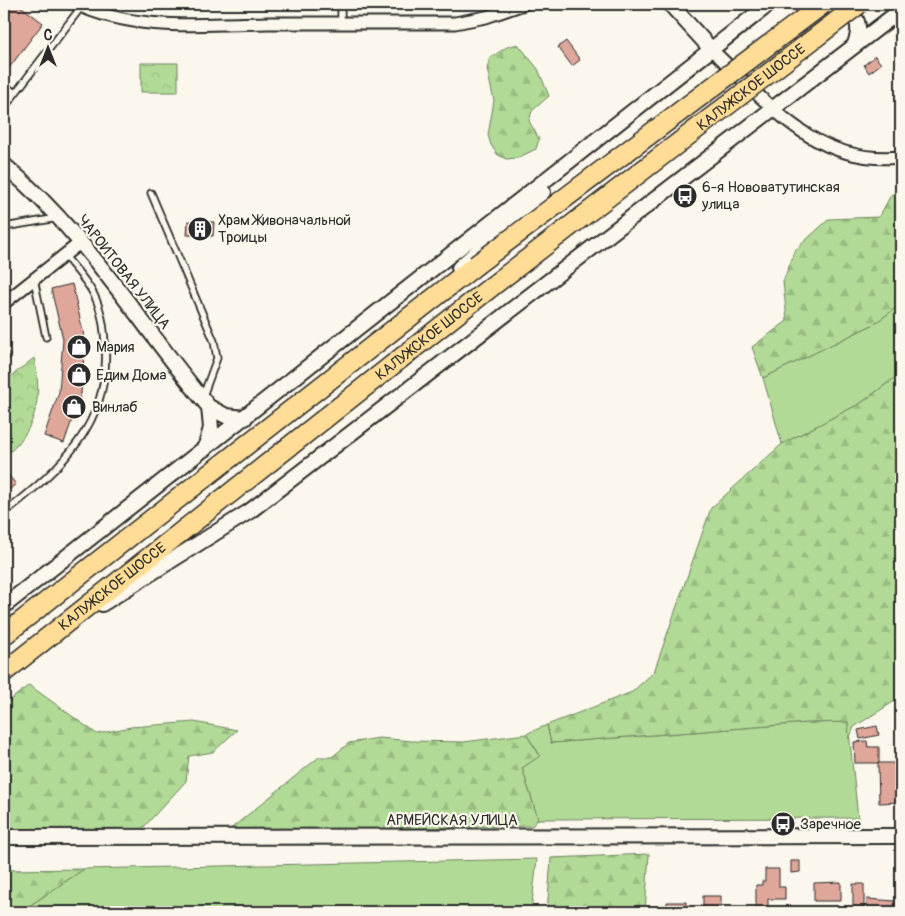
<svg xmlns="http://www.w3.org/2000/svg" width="905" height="916" font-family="Pangolin,sans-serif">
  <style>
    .green { fill: #b1da96; stroke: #6e8260 }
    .forest { fill: url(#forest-firs); stroke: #6e8260 }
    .park { fill: url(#park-crowns); stroke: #6e8260 }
    .building { fill: #dfa69a; stroke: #2b2b2b }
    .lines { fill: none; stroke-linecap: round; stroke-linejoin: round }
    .service-casing { stroke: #2b2b2b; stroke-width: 9 }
    .minor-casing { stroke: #2b2b2b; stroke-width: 15 }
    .tertiary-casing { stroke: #2b2b2b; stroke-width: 18 }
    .trunk-casing { stroke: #2b2b2b; stroke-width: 22 }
    .service { stroke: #fbf7ec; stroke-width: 5.5 }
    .minor { stroke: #fbf7ec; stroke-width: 11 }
    .tertiary { stroke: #fbf7ec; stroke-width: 14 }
    .trunk { stroke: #ffdd96; stroke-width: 19 }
    .trunk-bridge-casing { stroke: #2b2b2b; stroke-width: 22; stroke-linecap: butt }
    .trunk-bridge { stroke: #ffdd96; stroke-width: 19 }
    .labels { text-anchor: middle; stroke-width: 4.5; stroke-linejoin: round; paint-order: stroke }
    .street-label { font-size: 15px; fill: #2b2b2b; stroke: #fbf7ec }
    .poi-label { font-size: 15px; fill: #2b2b2b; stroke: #fbf7ec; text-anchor: start }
  </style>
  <defs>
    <pattern id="forest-firs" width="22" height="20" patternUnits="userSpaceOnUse" patternTransform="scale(1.25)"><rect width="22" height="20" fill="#b1da96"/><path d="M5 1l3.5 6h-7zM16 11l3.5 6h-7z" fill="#98bb81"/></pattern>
    <pattern id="park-crowns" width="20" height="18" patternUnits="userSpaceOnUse" patternTransform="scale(1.25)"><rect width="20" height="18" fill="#b1da96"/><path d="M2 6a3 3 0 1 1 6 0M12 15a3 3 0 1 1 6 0" fill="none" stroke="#98bb81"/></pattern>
  </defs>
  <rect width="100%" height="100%" fill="#fbf7ec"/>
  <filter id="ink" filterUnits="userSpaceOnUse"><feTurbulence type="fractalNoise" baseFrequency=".02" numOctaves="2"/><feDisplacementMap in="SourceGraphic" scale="10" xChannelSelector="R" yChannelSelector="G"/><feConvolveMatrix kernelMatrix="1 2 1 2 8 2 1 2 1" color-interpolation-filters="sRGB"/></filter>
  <g filter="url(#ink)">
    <path class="green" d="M 901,304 L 901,373 L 861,403 L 782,444 L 763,378 L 874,324 Z
      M 848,722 L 858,818 L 538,819 L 522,768 L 540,755 L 526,734 L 547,725 L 551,743 L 807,723 Z
      M 537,859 L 531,912 L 20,912 L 84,869 Z"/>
    <path class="forest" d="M 518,44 L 538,69 L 549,96 L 532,111 L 529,121 L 539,139 L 536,149 L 517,158 L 506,159 L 497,154 L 491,145 L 488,135 L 494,101 L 487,69 L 490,58 L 507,47 Z
      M 901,189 L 901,304 L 874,324 L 763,378 L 752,347 L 787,321 L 783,281 L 796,249 L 829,219 L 879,217 L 891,195 Z
      M 901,373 L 901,697 L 854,727 L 849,739 L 848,722 L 807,723 L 551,743 L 547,725 L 632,692 L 654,672 L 711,508 L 782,444 L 861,403 Z
      M 29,685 L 97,734 L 131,727 L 194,722 L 237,730 L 213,752 L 189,756 L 186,781 L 143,828 L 126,836 L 4,834 L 4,705 Z
      M 526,734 L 540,756 L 522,768 L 538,819 L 532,826 L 228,831 L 319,757 L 332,757 L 349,743 L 379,738 L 412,741 L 464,742 Z
      M 649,854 L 645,912 L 547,912 L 551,858 Z
      M 84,869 L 20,912 L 4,912 L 4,870 Z"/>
    <path class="park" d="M 141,63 L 178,63 L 178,92 L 141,92 Z
      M 34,358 C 42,394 38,426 10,452 L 4,444 L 4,382 Z"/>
    <path class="building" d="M 4,4 L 18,4 L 43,23 L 6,72 L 4,70 Z
      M 566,41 L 580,60 L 572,66 L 558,47 Z
      M 875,56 L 881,64 L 869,73 L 864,65 Z
      M 188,221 L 214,222 L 213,236 L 187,235 Z
      M 72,284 L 85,340 L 81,394 L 64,443 L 44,436 L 59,392 L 63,339 L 51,289 Z
      M 4,347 L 12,357 L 4,363 Z
      M 4,470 L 16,484 L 4,494 Z
      M 877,726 L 879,735 L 860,739 L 858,730 Z
      M 867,741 L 868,747 L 879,747 L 879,763 L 855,763 L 854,742 Z
      M 878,763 L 897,763 L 897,770 L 901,770 L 901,802 L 879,803 Z
      M 791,861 L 800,861 L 800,872 L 791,873 Z
      M 765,869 L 779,869 L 779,887 L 785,887 L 785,899 L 768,899 L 768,908 L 756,908 L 756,885 L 762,885 L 762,881 L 765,881 Z
      M 841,882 L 841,901 L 814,901 L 814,883 Z
      M 853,884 L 864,884 L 864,912 L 853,912 Z
      M 703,896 L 721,896 L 721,912 L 703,912 Z
      M 867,899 L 895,901 L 894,912 L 867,912 Z
      M 667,902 L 686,902 L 686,912 L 667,912 Z"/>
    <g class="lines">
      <defs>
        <path id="service" d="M 341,4 L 341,23
          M 4,85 L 15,93
          M 4,108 L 82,6
          M 151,193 L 214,341 L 217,358 L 203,396
          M 10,226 L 58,218
          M 34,279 L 46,337
          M 4,513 C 61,468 112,423 105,343 C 104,325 100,303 90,288 C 83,277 73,266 64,255"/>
        <path id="minor" d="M 76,4 C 135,32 204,24 268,23 C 330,23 392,23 455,23 L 486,17 L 524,4
          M 711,49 C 769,103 814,166 901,157
          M 4,303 L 81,242"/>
        <path id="tertiary" d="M 670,4 L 711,49
          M 846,4 C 857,17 862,27 855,44
          M 4,165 C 86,233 141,326 209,407 L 226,416 L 245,418
          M 459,268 L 543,192
          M 205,449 L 211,428 L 209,407
          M 102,604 L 250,511 L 901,10
          M 4,606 L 769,4
          M 4,837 L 901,836"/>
        <g id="trunk">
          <path d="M 4,635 L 476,265"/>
          <path id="s1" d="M 4,672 L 491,287"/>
        </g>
      </defs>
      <use href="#service" class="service-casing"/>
      <use href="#minor" class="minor-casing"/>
      <use href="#tertiary" class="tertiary-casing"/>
      <use href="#trunk" class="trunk-casing"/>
      <use href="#service" class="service"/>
      <use href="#minor" class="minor"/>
      <use href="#tertiary" class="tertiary"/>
      <use href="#trunk" class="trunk"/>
      <defs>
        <g id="trunk-bridge">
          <path d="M 476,265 L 823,4"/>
          <path id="s2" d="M 491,287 L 859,4"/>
        </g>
      </defs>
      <use href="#trunk-bridge" class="trunk-bridge-casing"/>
      <use href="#trunk-bridge" class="trunk-bridge"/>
    </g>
  </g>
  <defs>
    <symbol id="bus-disc" viewBox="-11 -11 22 22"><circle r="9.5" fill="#2b2b2b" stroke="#fbf7ec"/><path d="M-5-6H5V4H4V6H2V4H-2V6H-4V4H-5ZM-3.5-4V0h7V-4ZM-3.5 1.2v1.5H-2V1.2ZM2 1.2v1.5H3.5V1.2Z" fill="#fff"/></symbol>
    <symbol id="building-disc" viewBox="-11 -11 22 22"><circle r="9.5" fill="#2b2b2b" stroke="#fbf7ec"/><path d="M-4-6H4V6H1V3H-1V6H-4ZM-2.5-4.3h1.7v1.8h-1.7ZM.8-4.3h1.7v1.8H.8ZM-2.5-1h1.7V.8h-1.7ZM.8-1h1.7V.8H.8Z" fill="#fff"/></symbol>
    <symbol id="shop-disc" viewBox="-11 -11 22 22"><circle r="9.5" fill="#2b2b2b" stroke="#fbf7ec"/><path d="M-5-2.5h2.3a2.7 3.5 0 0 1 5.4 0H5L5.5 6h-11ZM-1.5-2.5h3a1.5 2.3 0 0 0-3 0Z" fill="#fff"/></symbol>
  </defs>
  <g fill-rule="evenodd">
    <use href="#bus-disc" x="671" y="182" width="28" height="28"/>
    <use href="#building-disc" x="186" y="215" width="28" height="28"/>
    <use href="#shop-disc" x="65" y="333" width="28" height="28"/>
    <use href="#shop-disc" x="65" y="361" width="28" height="28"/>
    <use href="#shop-disc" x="60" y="393" width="28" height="28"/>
    <use href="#bus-disc" x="769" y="810" width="28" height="28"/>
  </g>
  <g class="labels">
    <g class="street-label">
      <text dy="5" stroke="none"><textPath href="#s2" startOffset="328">КАЛУЖСКОЕ ШОССЕ</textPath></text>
      <text transform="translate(124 272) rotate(52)" y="5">ЧАРОИТОВАЯ УЛИЦА</text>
      <text dy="5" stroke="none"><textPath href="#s1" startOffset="542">КАЛУЖСКОЕ ШОССЕ</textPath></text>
      <text dy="5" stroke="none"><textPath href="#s1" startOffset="138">КАЛУЖСКОЕ ШОССЕ</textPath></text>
      <text x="452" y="825">АРМЕЙСКАЯ УЛИЦА</text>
    </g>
    <g class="poi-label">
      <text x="702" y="192">6-я Нововатутинская<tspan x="702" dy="17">улица</tspan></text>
      <text x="218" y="225">Храм Живоначальной<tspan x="218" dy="17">Троицы</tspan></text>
      <text x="96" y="352">Мария</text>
      <text x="96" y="380">Едим Дома</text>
      <text x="92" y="412">Винлаб</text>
      <text x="800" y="829">Заречное</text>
    </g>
  </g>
  <rect width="905" height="916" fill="none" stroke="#fbf7ec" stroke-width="20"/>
  <rect x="10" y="10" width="885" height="896" fill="none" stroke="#2b2b2b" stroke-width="2" filter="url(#ink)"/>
  <g transform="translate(48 48)" stroke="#fbf7ec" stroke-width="4" paint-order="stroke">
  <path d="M0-4L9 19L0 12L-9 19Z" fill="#2b2b2b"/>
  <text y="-8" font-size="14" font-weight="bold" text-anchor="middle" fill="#2b2b2b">С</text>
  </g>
</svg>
